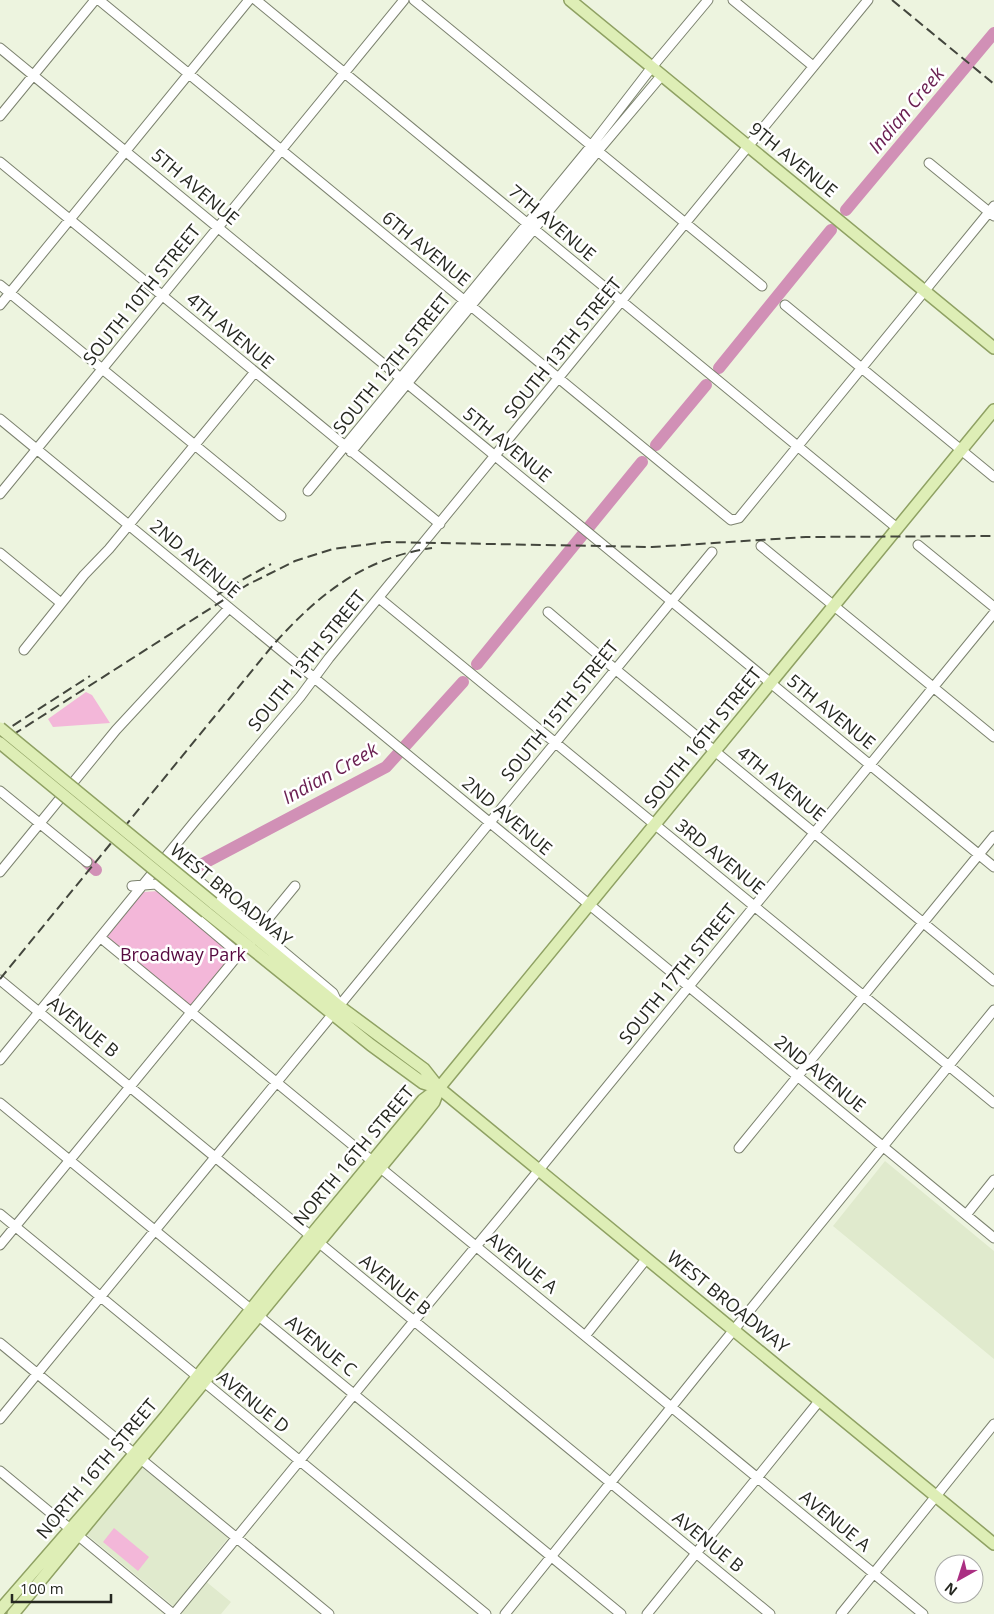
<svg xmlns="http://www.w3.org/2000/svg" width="994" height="1614" font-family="'Open Sans',sans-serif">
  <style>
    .built { fill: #e0eacd }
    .green { fill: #f3b7d9 }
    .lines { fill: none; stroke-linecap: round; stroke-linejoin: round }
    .river { stroke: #d190b6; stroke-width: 12 }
    .minor-casing { stroke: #7c826f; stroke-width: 11 }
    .major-casing { stroke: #8fa163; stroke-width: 14 }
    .minor { stroke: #fff; stroke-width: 9 }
    .major { stroke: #deeeb6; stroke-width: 11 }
    .rail { stroke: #43463d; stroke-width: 2; stroke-dasharray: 10 5; stroke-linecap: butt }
    .major-bridge-casing { stroke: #8fa163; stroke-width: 14; stroke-linecap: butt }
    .major-bridge { stroke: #deeeb6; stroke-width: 11 }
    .labels { text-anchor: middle; stroke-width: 5; stroke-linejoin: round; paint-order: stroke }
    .street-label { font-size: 18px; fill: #262821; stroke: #fff }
    .park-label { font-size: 18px; fill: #56093f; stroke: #fff }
    .water-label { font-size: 19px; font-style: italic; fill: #6a1f51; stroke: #fff }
  </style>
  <rect width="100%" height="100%" fill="#edf4df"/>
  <path class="built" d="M 885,1161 L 994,1251 L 994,1359 L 833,1226 Z
    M 142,1467 L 228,1538 L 198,1575 L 231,1602 L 221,1614 L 183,1614 L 86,1534 Z"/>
  <path class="green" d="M 86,692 L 92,695 L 110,723 L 53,727 L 48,719 Z
    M 159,891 L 235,953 L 191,1006 L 106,937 L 143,892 Z
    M 114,1528 L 149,1557 L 138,1571 L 103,1542 Z"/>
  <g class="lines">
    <path class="river" d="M 846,210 L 994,33
      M 719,368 L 831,230
      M 656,445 L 706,385
      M 477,664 L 642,462
      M 87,862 L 96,870
      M 193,869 L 386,767 L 463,682"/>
    <defs>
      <path id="minor" d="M 99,0 L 731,520 L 739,518 L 994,206
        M 256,0 L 897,528
        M 414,0 L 762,286
        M 733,0 L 813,66
        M 0,48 L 994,867
        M 0,116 L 95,0
        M 0,162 L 440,524
        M 929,163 L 994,216
        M 0,285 L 281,516
        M 0,305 L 249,0
        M 785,305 L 994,477
        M 0,419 L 994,1238
        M 351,452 L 598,151 L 662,75
        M 308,491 L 591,146 L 652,67 L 708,0
        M 0,494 L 404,0
        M 918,545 L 994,607
        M 761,546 L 994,737
        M 0,553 L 61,603
        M 379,598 L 994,1103
        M 548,612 L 615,669 L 994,981
        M 24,650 L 84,575 L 109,549 L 254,373
        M 0,791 L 87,862
        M 168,855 L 333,993 L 339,1006 L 712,552
        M 0,872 L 116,730 L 229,608
        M 258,931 L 295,886
        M 101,938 L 923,1614
        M 0,980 L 770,1614
        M 0,1060 L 195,821 L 300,697 L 329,658 L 868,0
        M 0,1103 L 621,1614
        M 739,1148 L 994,836
        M 0,1214 L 486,1614
        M 966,1215 L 994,1180
        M 0,1245 L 239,954 L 156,884 L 132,886
        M 585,1336 L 647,1258
        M 0,1343 L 329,1614
        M 0,1419 L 332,1015
        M 0,1471 L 173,1614
        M 174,1614 L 414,1321 L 507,1209 L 994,613
        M 505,1614 L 702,1369 L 994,1010
        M 647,1614 L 820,1400
        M 841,1614 L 994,1424"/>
      <path id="major" d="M 570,0 L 994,348
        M 213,903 L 339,1006 L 424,1069 L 439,1088 L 994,1544
        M 206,912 L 371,1045 L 423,1083 L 439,1088
        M 0,1610 L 99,1496 L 166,1416 L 280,1273 L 423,1100 L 439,1088 L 448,1077 L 994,410
        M 13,1614 L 418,1122 L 434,1102 L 439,1088"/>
    </defs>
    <use href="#minor" class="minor-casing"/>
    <use href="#major" class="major-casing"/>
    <use href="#minor" class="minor"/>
    <use href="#major" class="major"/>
    <path class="rail" d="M 892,0 L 994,84
      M 217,595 L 240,581 L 271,564
      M 0,734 L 90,676
      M 0,743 L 247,585 L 295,561 L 333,549 L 386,542 L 652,547 L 806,537 L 994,536
      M 0,979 L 273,645 C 318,595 363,558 432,548"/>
    <defs>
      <path id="major-bridge" d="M 0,728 L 213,903
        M 0,743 L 206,912"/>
    </defs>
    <use href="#major-bridge" class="major-bridge-casing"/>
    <use href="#major-bridge" class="major-bridge"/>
  </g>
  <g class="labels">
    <g class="street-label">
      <text transform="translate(793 160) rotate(39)" y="6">9TH AVENUE</text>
      <text transform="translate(195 187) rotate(40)" y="6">5TH AVENUE</text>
      <text transform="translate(552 223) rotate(40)" y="6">7TH AVENUE</text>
      <text transform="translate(426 249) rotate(39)" y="6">6TH AVENUE</text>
      <text transform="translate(142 295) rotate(-51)" y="6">SOUTH 10TH STREET</text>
      <text transform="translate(230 331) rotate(40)" y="6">4TH AVENUE</text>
      <text transform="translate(563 348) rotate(-51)" y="6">SOUTH 13TH STREET</text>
      <text transform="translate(392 364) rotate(-51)" y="6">SOUTH 12TH STREET</text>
      <text transform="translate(507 445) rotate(39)" y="6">5TH AVENUE</text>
      <text transform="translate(195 559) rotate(40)" y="6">2ND AVENUE</text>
      <text transform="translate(307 661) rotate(-51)" y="6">SOUTH 13TH STREET</text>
      <text transform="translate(560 711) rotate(-51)" y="6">SOUTH 15TH STREET</text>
      <text transform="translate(831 712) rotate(39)" y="6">5TH AVENUE</text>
      <text transform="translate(703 738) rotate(-51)" y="6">SOUTH 16TH STREET</text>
      <text transform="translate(781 784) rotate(39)" y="6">4TH AVENUE</text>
      <text transform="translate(507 816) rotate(40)" y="6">2ND AVENUE</text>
      <text transform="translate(720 857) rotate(39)" y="6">3RD AVENUE</text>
      <text transform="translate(231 895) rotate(39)" y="6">WEST BROADWAY</text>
      <text transform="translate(678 974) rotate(-51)" y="6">SOUTH 17TH STREET</text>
      <text transform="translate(83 1027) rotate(39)" y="6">AVENUE B</text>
      <text transform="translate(820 1074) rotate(39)" y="6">2ND AVENUE</text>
      <text transform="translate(354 1156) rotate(-50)" y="6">NORTH 16TH STREET</text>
      <text transform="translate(522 1263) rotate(39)" y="6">AVENUE A</text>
      <text transform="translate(395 1285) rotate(39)" y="6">AVENUE B</text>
      <text transform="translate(728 1302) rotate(39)" y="6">WEST BROADWAY</text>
      <text transform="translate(321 1346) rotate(39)" y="6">AVENUE C</text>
      <text transform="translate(253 1402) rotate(39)" y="6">AVENUE D</text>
      <text transform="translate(97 1469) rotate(-50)" y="6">NORTH 16TH STREET</text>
      <text transform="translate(835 1521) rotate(39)" y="6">AVENUE A</text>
      <text transform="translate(708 1542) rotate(39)" y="6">AVENUE B</text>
    </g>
    <g class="park-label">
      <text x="183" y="961">Broadway Park</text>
    </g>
    <g class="water-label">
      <text transform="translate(906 110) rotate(-50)" y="7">Indian Creek</text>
      <text transform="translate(330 773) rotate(-29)" y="7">Indian Creek</text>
    </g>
  </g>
  <g transform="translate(959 1579) rotate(219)"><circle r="24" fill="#ffffff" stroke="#a8a9a6"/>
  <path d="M0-4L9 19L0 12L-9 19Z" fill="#aa2f82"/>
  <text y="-8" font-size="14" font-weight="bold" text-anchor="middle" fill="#262821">N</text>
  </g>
  <path d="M12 1594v8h99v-8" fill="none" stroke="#262821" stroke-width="2.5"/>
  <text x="20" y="1594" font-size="15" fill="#262821" stroke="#ffffff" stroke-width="4" paint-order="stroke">100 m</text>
</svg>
